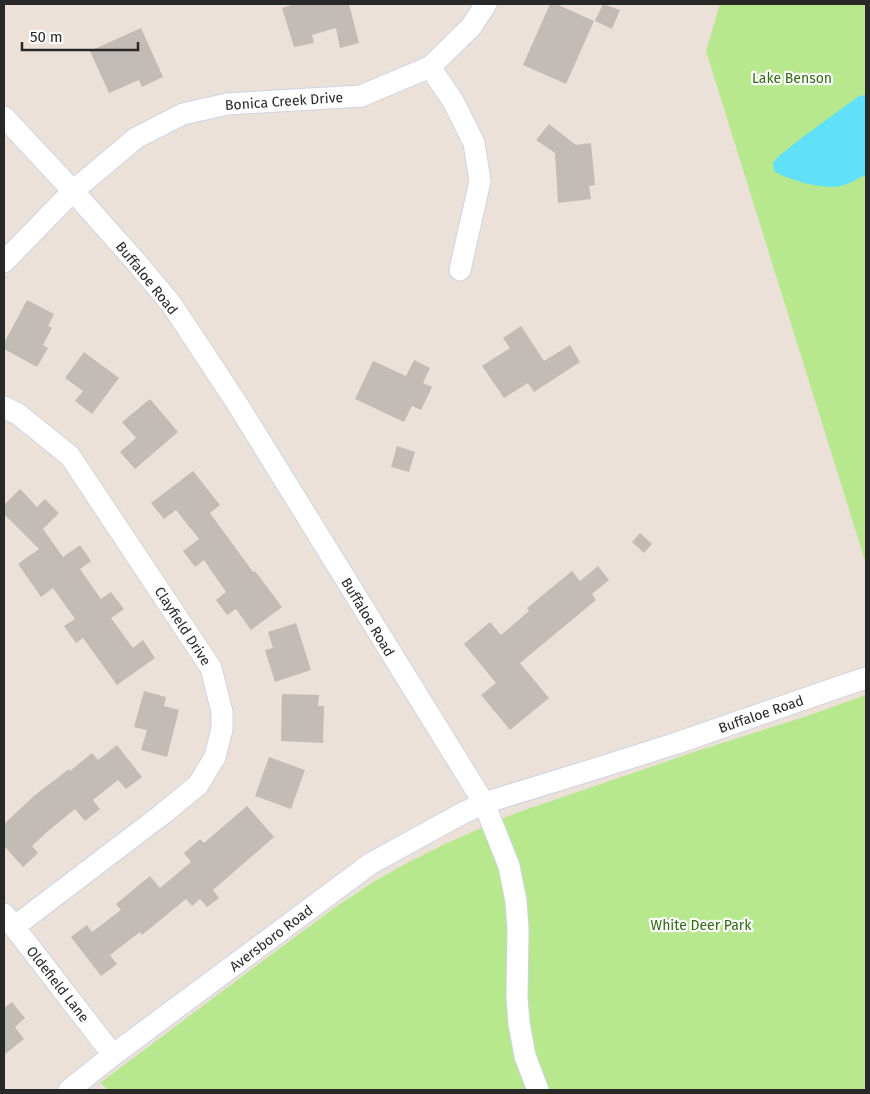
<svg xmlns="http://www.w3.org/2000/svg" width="870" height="1094" font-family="'Fira Sans',sans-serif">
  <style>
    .green { fill: #b7e88e }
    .water { fill: #60e1f9 }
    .building { fill: #c3bbb5 }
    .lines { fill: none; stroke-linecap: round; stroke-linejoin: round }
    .minor-casing { stroke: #cdd3e3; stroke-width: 23 }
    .minor { stroke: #fff; stroke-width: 21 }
    .labels { text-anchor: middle; stroke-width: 4.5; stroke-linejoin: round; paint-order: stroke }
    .park-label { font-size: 14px; fill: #2e6a13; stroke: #fff }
    .street-label { font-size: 14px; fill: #282828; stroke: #fff }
  </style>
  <rect width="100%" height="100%" fill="#ece1d8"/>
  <path class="green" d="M 720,4 L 866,4 L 866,564 L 706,51 Z
    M 866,695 L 866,1090 L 109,1090 L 100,1083 L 256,966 L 337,906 L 375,881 L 407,863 L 447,843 L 516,813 L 697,751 L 807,716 Z"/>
  <path class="water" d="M 866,95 L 866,175 C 858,178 850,184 841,186 C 825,190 787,180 774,171 L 773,163 L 779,156 L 804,136 L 859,96 Z"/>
  <path class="building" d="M 295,4 L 349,4 L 359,43 L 340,48 L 336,28 L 312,35 L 314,43 L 294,47 L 282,8 Z
    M 550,4 L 556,4 L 594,21 L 566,84 L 523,65 Z
    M 603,4 L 620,10 L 612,29 L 595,21 Z
    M 141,28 L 163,77 L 142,87 L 139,80 L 109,93 L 90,51 Z
    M 549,124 L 576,145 L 591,143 L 595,185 L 589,186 L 591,199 L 558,203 L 555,153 L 536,140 Z
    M 27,300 L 54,314 L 48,326 L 52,328 L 43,345 L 48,348 L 37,367 L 4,349 L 4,343 Z
    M 521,326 L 544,361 L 570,345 L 580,362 L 534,392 L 528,383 L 504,398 L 482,366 L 510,348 L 503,338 Z
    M 84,352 L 119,378 L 92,414 L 75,401 L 83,391 L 65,378 Z
    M 414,360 L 430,368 L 423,383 L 432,387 L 421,410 L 412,406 L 404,422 L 355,399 L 373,361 L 406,376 Z
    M 150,399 L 178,432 L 135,469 L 120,452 L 136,438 L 122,422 Z
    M 397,446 L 415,452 L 409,472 L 391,467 Z
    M 193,471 L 220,505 L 210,513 L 253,572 L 255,571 L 282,607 L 251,630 L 236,609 L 227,615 L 216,600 L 226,592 L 204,560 L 195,567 L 183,551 L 199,539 L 176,510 L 164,519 L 151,503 Z
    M 20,489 L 37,507 L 45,499 L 59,513 L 43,529 L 63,557 L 80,545 L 91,561 L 80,569 L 101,599 L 111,592 L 124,609 L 111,618 L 133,648 L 143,640 L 155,658 L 117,685 L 83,638 L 76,643 L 64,626 L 75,619 L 53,588 L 41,597 L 18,564 L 39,549 L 4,514 L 4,505 Z
    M 640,533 L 652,544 L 644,553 L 632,542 Z
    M 598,566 L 609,580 L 592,594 L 596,600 L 520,663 L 549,698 L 510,730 L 481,695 L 496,683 L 464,644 L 490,622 L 501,635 L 529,611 L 527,608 L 572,571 L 580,581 Z
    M 296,623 L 311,670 L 275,682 L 265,650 L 273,648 L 268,632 Z
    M 144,691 L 166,697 L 164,706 L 179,710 L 167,757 L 141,750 L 147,730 L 134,727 Z
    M 282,694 L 319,695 L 318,706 L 324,706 L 323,743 L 281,741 Z
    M 117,745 L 142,777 L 126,789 L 118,780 L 93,800 L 100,809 L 85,821 L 75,809 L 48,831 L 32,846 L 38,853 L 23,867 L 4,846 L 4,824 L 35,795 L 69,769 L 70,771 L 92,753 L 98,760 Z
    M 269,757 L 305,770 L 291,809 L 255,796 Z
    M 247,806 L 274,837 L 213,890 L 219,898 L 207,907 L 200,899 L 192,906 L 186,899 L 142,935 L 140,932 L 110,955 L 117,964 L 101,976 L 71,937 L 87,925 L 92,932 L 121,910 L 116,904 L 150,876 L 160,888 L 191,862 L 184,853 L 200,839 L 204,843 Z
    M 12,1002 L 25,1018 L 15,1027 L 24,1039 L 4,1055 L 4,1008 Z"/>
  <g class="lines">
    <defs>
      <path id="minor" d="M 430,67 L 453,101 L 474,143 L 480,181 L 460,270
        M 4,117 L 73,191 L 137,263 L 172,305 L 238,405 L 484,803 L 509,866 L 516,901 L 518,929 L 517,998 L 519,1023 L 525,1056 L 538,1090
        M 4,262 L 73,191 L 136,138 L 183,114 L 227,104 L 361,96 L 430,67 L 471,27 L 486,4
        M 4,407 L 18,414 L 70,456 L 211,668 L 222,712 L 222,729 L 215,757 L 198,785 L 160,816 L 14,927
        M 4,914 L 113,1055
        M 69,1090 L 113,1055 L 370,864 L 461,814 L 484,803 L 598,768 L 677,743 L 839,687 L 866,678"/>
    </defs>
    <use href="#minor" class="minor-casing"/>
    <use href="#minor" class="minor"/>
  </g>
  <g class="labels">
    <g class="park-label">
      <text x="792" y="83">Lake Benson</text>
      <text x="701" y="930">White Deer Park</text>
    </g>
    <g class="street-label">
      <text transform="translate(284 101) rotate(-4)" y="5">Bonica Creek Drive</text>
      <text transform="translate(147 278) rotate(51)" y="5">Buffaloe Road</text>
      <text transform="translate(368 617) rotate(59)" y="5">Buffaloe Road</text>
      <text transform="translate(183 626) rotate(57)" y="5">Clayfield Drive</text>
      <text transform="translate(761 714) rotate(-19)" y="5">Buffaloe Road</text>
      <text transform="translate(271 938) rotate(-37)" y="5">Aversboro Road</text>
      <text transform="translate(58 984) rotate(52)" y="5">Oldefield Lane</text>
    </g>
  </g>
  <rect width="870" height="1094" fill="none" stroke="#282828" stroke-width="10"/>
  <path d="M22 42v8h116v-8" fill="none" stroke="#282828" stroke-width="2.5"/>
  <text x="30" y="42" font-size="15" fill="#282828" stroke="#ffffff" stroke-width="4" paint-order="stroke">50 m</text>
</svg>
